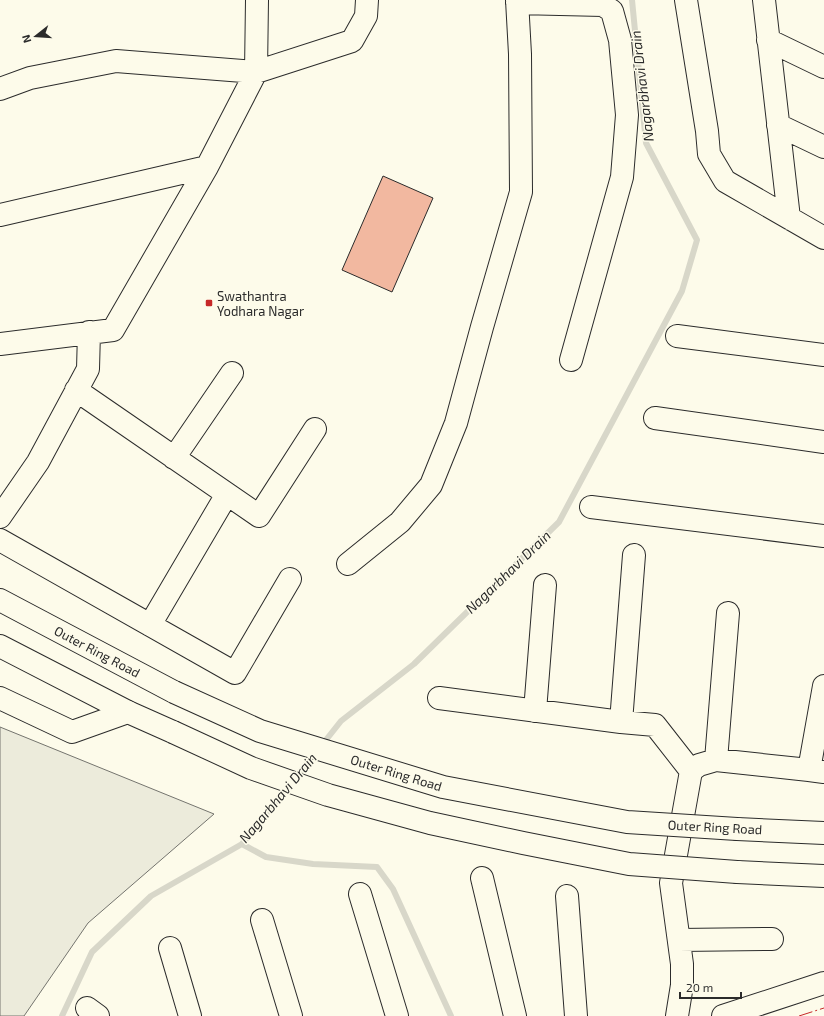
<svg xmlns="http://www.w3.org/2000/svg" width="824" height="1016" font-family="'Exo 2',sans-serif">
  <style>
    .green { fill: #ecebdb; stroke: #74746e }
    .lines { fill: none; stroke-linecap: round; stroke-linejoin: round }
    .stream { stroke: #d8d7c9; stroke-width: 6 }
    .building { fill: #f2b8a0; stroke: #2b2b2b }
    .minor-casing { stroke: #2b2b2b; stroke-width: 24 }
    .highway-casing { stroke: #2b2b2b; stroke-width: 24 }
    .minor { stroke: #fdfbea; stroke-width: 22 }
    .highway { stroke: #fdfbea; stroke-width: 22 }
    .highway-bridge-casing { stroke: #2b2b2b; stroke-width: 24; stroke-linecap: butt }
    .highway-bridge { stroke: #fdfbea; stroke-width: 22 }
    .power { stroke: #c62828; stroke-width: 1; stroke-dasharray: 14 3 2 3; stroke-linecap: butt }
    .poi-dot { fill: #c62828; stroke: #fdfbea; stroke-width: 1.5 }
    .labels { text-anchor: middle; stroke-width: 3; stroke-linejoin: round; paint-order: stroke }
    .poi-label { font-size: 13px; fill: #2b2b2b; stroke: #fdfbea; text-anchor: start }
    .street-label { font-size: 13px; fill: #2b2b2b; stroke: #fdfbea }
    .water-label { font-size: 14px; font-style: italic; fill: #2b2b2b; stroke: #fdfbea }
  </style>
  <rect width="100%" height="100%" fill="#fdfbea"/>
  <path class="green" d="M 0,727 L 214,814 L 88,923 L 24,1016 L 0,1016 Z"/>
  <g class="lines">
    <path class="stream" d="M 322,745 L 341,721 L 414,664 L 559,522 L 682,291 L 697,240 L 646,143 L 632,0
      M 242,844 L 266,857 L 313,864 L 377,867 L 393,889 L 451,1016
      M 62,1016 L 92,952 L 151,896 L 242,844 L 316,752"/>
  </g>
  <path class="building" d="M 383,176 L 433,198 L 392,292 L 342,270 Z"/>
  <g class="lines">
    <defs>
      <path id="minor" d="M 686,0 L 707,131 L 709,154 L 725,181 L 824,238
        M 764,0 L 789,218
        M 517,3 L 603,5 L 612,11 L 620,40 L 627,115 L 622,177 L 571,360
        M 768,40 L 824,67
        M 0,89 L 30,78 L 116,61 L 256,72 L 352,41 L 366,16 L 367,0
        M 778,125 L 824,147
        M 0,215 L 207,167
        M 677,336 L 824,355
        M 0,344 L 113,330 L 207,167 L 256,72 L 257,0
        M 76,390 L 259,516 L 315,429
        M 655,418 L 824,442
        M 174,458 L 232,373
        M 591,507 L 824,536
        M 0,517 L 38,462 L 88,369 L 89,332
        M 0,540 L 235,673 L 290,579
        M 348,564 L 400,522 L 431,485 L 456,423 L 482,327 L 521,192 L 520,54 L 517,0
        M 150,625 L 227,494
        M 0,698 L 72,732 L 128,712
        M 439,698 L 621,722 L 655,725 L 691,771
        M 535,711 L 545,585
        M 621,722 L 634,555
        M 716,760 L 728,613
        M 809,770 L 824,686
        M 482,878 L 515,1016
        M 360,894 L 397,1016
        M 567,896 L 576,1016
        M 262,920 L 291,1016
        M 679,940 L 772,939
        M 170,948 L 190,1016
        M 87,1008 L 98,1016
        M 677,1016 L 682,985 L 682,964 L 671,883 L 691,771 L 699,765 L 716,760 L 809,770 L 824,772
        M 723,1016 L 824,983"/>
      <g id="highway">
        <path id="s1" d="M 0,600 L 174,692"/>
        <path d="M 0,646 L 128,712 L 173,732"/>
        <path d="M 737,829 L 824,833"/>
        <path d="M 737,872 L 824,876"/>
      </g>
    </defs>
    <use href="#minor" class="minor-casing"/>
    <use href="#highway" class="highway-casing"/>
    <use href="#minor" class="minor"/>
    <use href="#highway" class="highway"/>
    <defs>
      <g id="highway-bridge">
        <path id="s2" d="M 174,692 L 260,731 L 443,787 L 627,822 L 737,829"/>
        <path d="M 173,732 L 251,768 L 328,795 L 430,823 L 523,843 L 629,864 L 737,872"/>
      </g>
    </defs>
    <use href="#highway-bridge" class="highway-bridge-casing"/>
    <use href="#highway-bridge" class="highway-bridge"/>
    <path class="power" d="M 799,1016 L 824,1008"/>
  </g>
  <rect class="poi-dot" x="205" y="299" width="8" height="8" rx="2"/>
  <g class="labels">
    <g class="poi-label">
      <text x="217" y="301">Swathantra<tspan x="217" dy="15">Yodhara Nagar</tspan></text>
    </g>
    <g class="street-label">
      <text dy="5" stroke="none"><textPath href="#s1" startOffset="110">Outer Ring Road</textPath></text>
      <text dy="5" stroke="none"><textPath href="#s2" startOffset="237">Outer Ring Road</textPath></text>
      <text transform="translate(715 827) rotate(3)" y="5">Outer Ring Road</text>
    </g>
    <g class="water-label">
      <text transform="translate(642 86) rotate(-97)" y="5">Nagarbhavi Drain</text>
      <text transform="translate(508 572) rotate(-44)" y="5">Nagarbhavi Drain</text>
      <text transform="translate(278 798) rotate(-50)" y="5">Nagarbhavi Drain</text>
    </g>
  </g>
  <g transform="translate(36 36) rotate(253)" stroke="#fdfbea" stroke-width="3" paint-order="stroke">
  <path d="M0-3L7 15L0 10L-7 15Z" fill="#2b2b2b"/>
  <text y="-6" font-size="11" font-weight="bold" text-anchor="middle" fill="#2b2b2b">N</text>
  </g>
  <path d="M680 992v6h61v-6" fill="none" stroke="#2b2b2b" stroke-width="2"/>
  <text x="686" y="992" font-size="12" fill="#2b2b2b" stroke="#fdfbea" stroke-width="3" paint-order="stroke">20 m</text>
</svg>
